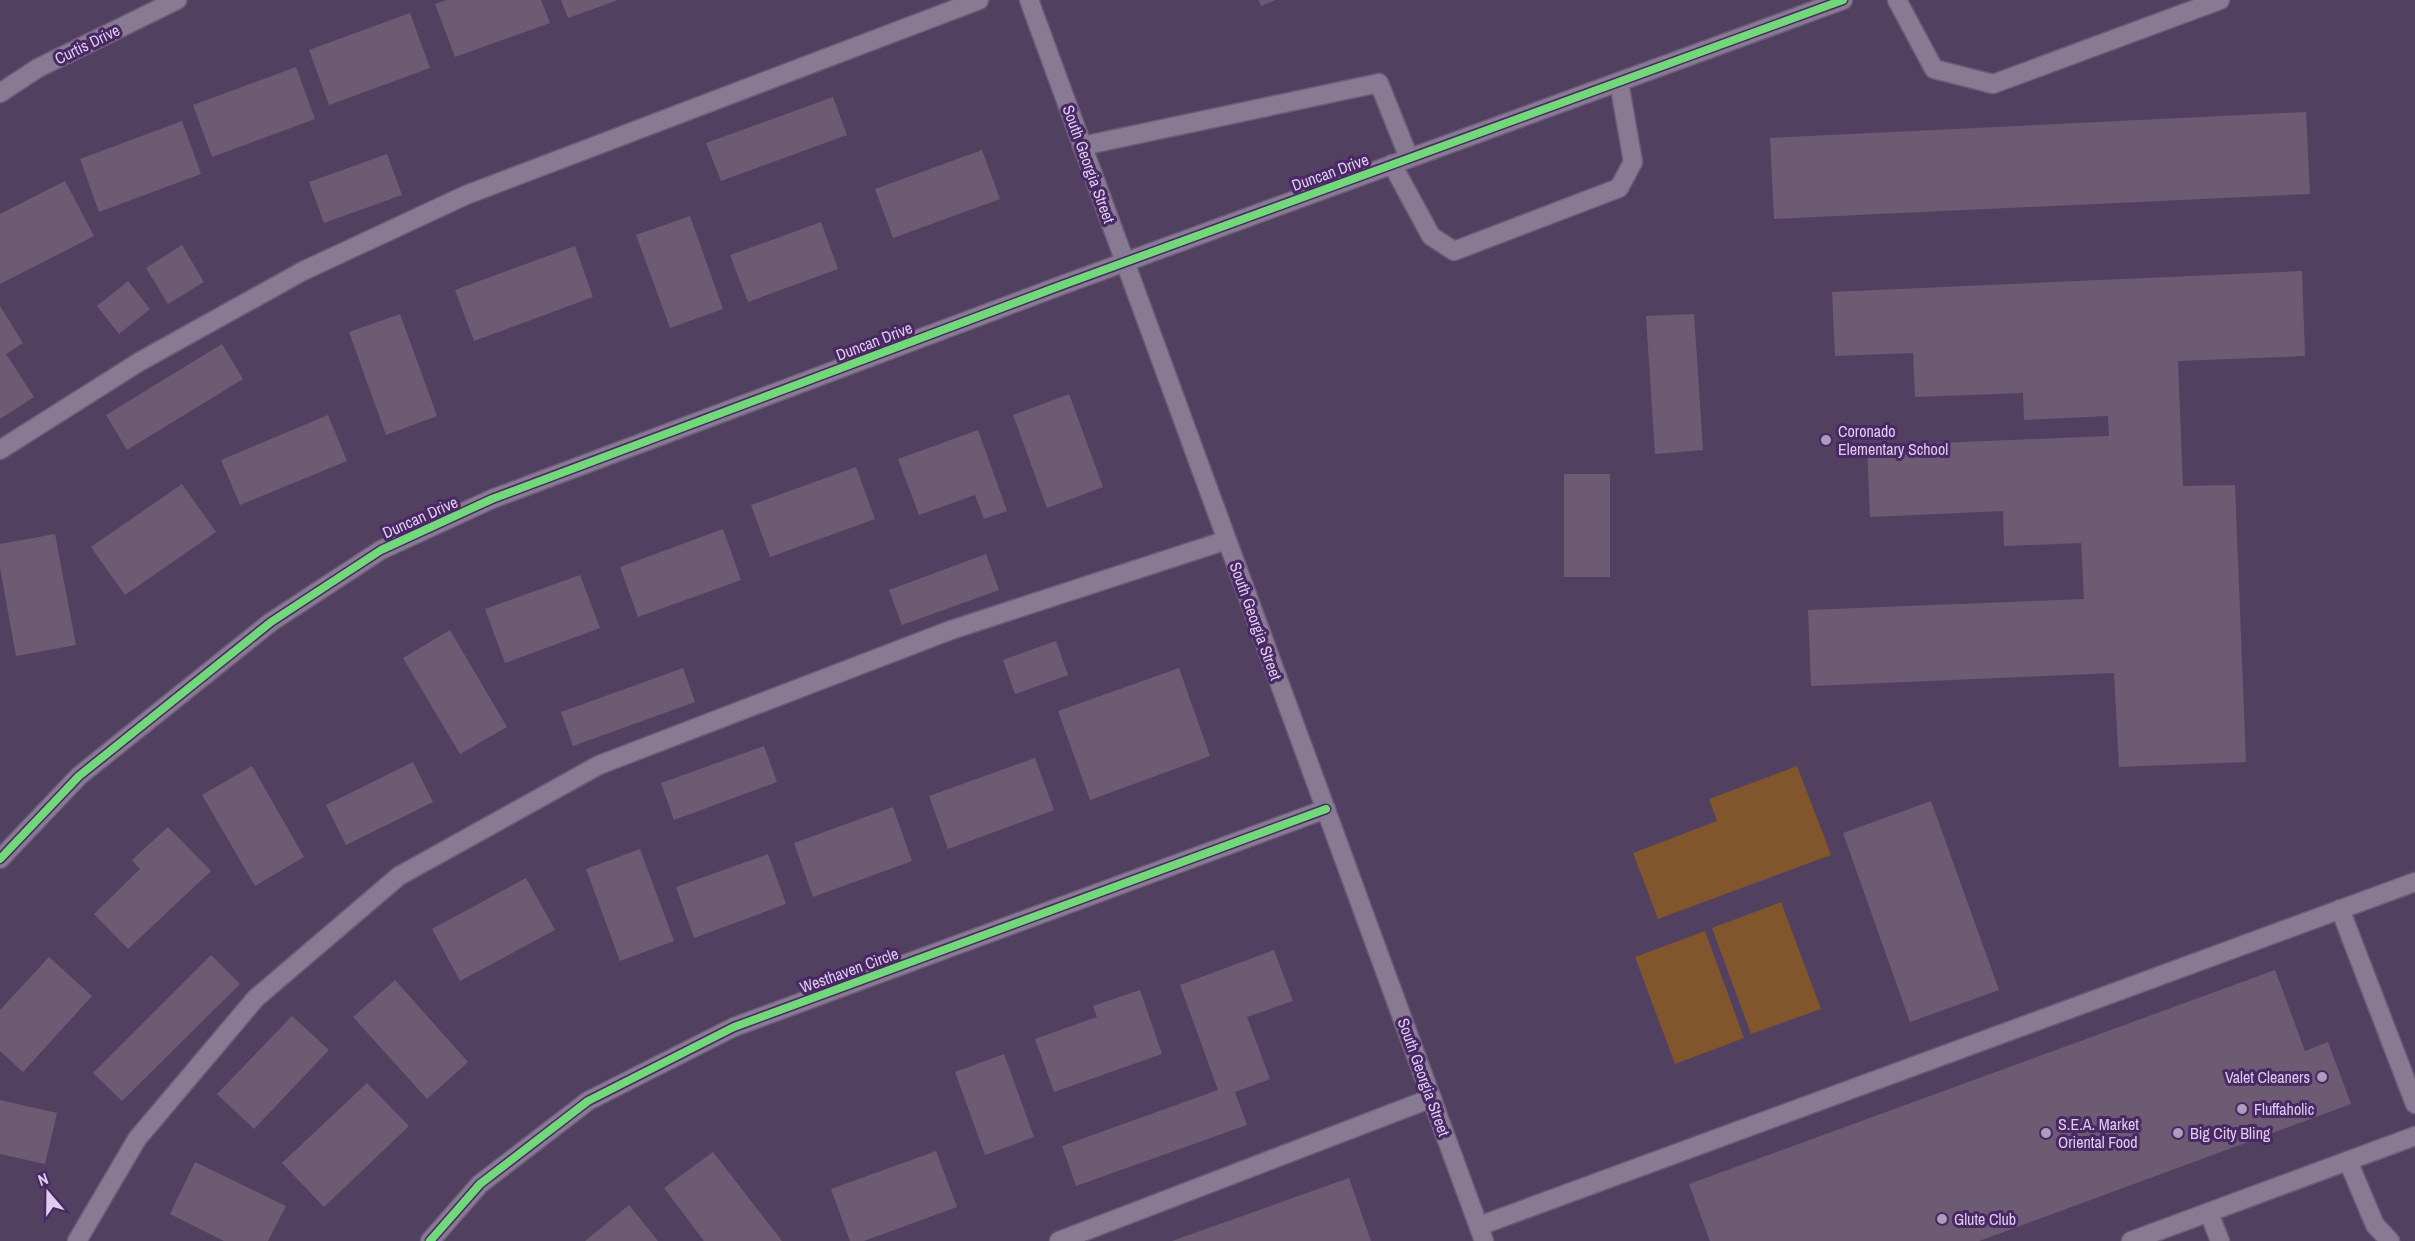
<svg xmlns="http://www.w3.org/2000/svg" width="2415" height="1241" font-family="'Archivo Narrow',sans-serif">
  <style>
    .park { fill: #81562d }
    .building { fill: #6d5b74 }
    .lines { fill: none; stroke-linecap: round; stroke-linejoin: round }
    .lane-casing { stroke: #6b5c78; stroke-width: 21 }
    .street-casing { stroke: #6b5c78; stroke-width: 21 }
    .secondary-casing { stroke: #6b5c78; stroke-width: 21 }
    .lane { stroke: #877a92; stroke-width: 18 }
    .street { stroke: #877a92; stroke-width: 18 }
    .secondary { stroke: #877a92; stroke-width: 18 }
    .cycleway-casing { stroke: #492863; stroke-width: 11 }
    .cycleway { stroke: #71d979; stroke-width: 8 }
    .poi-dot { fill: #ad9cbe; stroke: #492863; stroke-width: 2 }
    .labels { text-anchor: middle; stroke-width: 6; stroke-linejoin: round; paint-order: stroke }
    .street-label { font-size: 16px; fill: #decdf0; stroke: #492863 }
    .poi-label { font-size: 16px; fill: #decdf0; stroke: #492863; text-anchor: start }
  </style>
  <rect width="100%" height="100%" fill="#524061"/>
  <path class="park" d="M 1797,766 L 1831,855 L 1658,919 L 1633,853 L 1717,821 L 1709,799 Z
    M 1781,902 L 1821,1009 L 1751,1034 L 1712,928 Z
    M 1705,931 L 1744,1038 L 1675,1064 L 1635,957 Z"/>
  <path class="building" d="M 447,0 L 541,0 L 550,23 L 455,57 L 435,4 Z
    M 561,0 L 618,0 L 568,18 Z
    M 1259,0 L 1276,0 L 1261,6 Z
    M 410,13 L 430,68 L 329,105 L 309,50 Z
    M 296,67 L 315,119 L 212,157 L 193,105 Z
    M 833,97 L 847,135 L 721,181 L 706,143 Z
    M 2306,112 L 2310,194 L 1774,219 L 1770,138 Z
    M 182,121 L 201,174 L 99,212 L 80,159 Z
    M 982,150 L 1000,199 L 893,238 L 875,189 Z
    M 387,154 L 402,195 L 324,223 L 309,182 Z
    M 65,181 L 94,236 L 0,284 L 0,214 Z
    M 690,216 L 723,309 L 670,328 L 636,235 Z
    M 821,222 L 838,269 L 748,302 L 730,255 Z
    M 182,245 L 204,282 L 168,304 L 146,268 Z
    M 575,246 L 593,297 L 474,341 L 455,290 Z
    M 2302,271 L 2305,356 L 2178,361 L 2183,486 L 2235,485 L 2246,762 L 2119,767 L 2114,673 L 1811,686 L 1808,610 L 2084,599 L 2081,543 L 2004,546 L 2003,511 L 1870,517 L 1867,446 L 2109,436 L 2108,416 L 2024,420 L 2023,393 L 1915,397 L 1913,353 L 1835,356 L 1832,292 Z
    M 128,281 L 150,309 L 119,334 L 97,306 Z
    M 0,306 L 23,343 L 6,354 L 34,397 L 0,419 Z
    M 400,314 L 437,416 L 386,435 L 349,332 Z
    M 1694,314 L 1703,450 L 1655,454 L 1646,316 Z
    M 222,344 L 243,379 L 127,450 L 106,415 Z
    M 1069,394 L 1103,487 L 1047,508 L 1013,415 Z
    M 328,415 L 347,461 L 240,505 L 221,460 Z
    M 978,430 L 1007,511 L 984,519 L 975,495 L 919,515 L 898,459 Z
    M 856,467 L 875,519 L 770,557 L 751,505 Z
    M 1564,474 L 1610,474 L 1610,577 L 1564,577 Z
    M 182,484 L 216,532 L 125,595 L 91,547 Z
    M 723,529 L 741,580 L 638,617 L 620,567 Z
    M 55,534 L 76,645 L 16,656 L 0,568 L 0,544 Z
    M 986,554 L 999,590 L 902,625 L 889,590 Z
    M 580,575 L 600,628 L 505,663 L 485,609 Z
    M 450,630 L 507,727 L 460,754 L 403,658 Z
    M 1056,641 L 1068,675 L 1015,694 L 1003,660 Z
    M 683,668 L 695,702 L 573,746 L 561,712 Z
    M 1179,668 L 1210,756 L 1090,800 L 1058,711 Z
    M 764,746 L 777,782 L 674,820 L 661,783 Z
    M 1035,758 L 1054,810 L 948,849 L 929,796 Z
    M 413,762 L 433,802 L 346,845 L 326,805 Z
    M 252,766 L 304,857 L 255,886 L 202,795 Z
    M 1931,801 L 1999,990 L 1910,1022 L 1843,833 Z
    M 893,807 L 912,861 L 813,897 L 794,843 Z
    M 168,827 L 211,871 L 128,949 L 94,914 L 140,869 L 132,860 Z
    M 640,849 L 674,941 L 620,961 L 586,869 Z
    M 768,854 L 786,904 L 694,938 L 676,887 Z
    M 526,878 L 555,930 L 460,981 L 432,929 Z
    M 1274,950 L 1293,1001 L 1247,1017 L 1270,1079 L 1235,1092 L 1247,1125 L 1076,1186 L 1062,1146 L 1218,1090 L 1180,985 Z
    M 211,955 L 240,984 L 122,1101 L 93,1073 Z
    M 49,957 L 92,996 L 23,1072 L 0,1051 L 0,1010 Z
    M 2275,970 L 2305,1051 L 2328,1042 L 2351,1104 L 1979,1241 L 1710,1241 L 1689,1184 Z
    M 395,980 L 468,1062 L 427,1099 L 353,1017 Z
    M 1140,990 L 1162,1054 L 1054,1092 L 1035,1039 L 1097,1017 L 1093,1006 Z
    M 292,1016 L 329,1050 L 254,1129 L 217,1094 Z
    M 1004,1054 L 1034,1137 L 985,1155 L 955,1072 Z
    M 367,1083 L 409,1126 L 324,1207 L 282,1163 Z
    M 0,1100 L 57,1113 L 45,1164 L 0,1154 Z
    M 936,1151 L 957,1207 L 864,1241 L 850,1241 L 831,1189 Z
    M 713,1152 L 782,1241 L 704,1241 L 664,1188 Z
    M 195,1162 L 286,1206 L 268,1241 L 224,1241 L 170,1214 Z
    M 1349,1178 L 1371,1241 L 1172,1241 Z
    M 629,1205 L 658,1241 L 585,1241 Z"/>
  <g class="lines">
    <defs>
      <path id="lane" d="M 1897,0 L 1934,69 L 1993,84 L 2220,0
        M 1082,146 L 1379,83 L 1409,158
        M 1392,164 L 1431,236 L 1454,251 L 1619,188 L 1633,162 L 1619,82
        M 0,450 L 139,362 L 303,271 L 466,195 L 979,0
        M 2340,909 L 2415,1104
        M 2348,1161 L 2375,1225 L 2390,1241
        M 2209,1213 L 2220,1241
        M 1479,1226 L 2415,882
        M 77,1241 L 137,1139 L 256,998 L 399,876 L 599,765 L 951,630 L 1227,540
        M 1059,1241 L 1432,1098
        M 2131,1241 L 2415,1136"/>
      <path id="street" d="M 0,93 L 38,68 L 177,0
        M 430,1241 L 480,1184 L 588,1101 L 734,1027 L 1326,809"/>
      <path id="secondary" d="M 1029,0 L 1484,1241
        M 0,859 L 79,776 L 271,622 L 381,550 L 492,499 L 1065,284 L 1843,0"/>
    </defs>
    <use href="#lane" class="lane-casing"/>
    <use href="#street" class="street-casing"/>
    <use href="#secondary" class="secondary-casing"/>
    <use href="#lane" class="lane"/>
    <use href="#street" class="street"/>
    <use href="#secondary" class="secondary"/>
    <defs>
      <path id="cycleway" d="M 0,859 L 79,776 L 271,622 L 381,550 L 492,499 L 1065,284 L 1843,0
        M 430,1241 L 480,1184 L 588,1101 L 734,1027 L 1326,809"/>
    </defs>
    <use href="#cycleway" class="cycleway-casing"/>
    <use href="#cycleway" class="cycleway"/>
  </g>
  <g class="poi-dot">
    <circle cx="1826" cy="440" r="6"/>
    <circle cx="2322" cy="1077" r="6"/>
    <circle cx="2242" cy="1109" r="6"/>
    <circle cx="2046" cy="1133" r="6"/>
    <circle cx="2178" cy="1133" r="6"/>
    <circle cx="1942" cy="1219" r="6"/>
  </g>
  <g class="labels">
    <g class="street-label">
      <text transform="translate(87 44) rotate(-26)" y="6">Curtis Drive</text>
      <text transform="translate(1089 164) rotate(70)" y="6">South Georgia Street</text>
      <text transform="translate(1330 172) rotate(-20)" y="6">Duncan Drive</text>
      <text transform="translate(874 341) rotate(-21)" y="6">Duncan Drive</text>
      <text transform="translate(420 517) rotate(-24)" y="6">Duncan Drive</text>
      <text transform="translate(1256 621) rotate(70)" y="6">South Georgia Street</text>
      <text transform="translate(849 970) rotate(-20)" y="6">Westhaven Circle</text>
      <text transform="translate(1424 1077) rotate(70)" y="6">South Georgia Street</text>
    </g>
    <g class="poi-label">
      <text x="1838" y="437">Coronado<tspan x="1838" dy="18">Elementary School</tspan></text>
      <text x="2310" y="1083" text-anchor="end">Valet Cleaners</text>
      <text x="2254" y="1115">Fluffaholic</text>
      <text x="2058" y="1130">S.E.A. Market<tspan x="2058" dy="18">Oriental Food</tspan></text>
      <text x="2190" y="1139">Big City Bling</text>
      <text x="1954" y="1225">Glute Club</text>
    </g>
  </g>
  <g transform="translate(48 1193) rotate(340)" stroke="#492863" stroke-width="4.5" paint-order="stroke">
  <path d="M0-4.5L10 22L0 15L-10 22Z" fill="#decdf0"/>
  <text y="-9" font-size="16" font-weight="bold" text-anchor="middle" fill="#decdf0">N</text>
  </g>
</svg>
